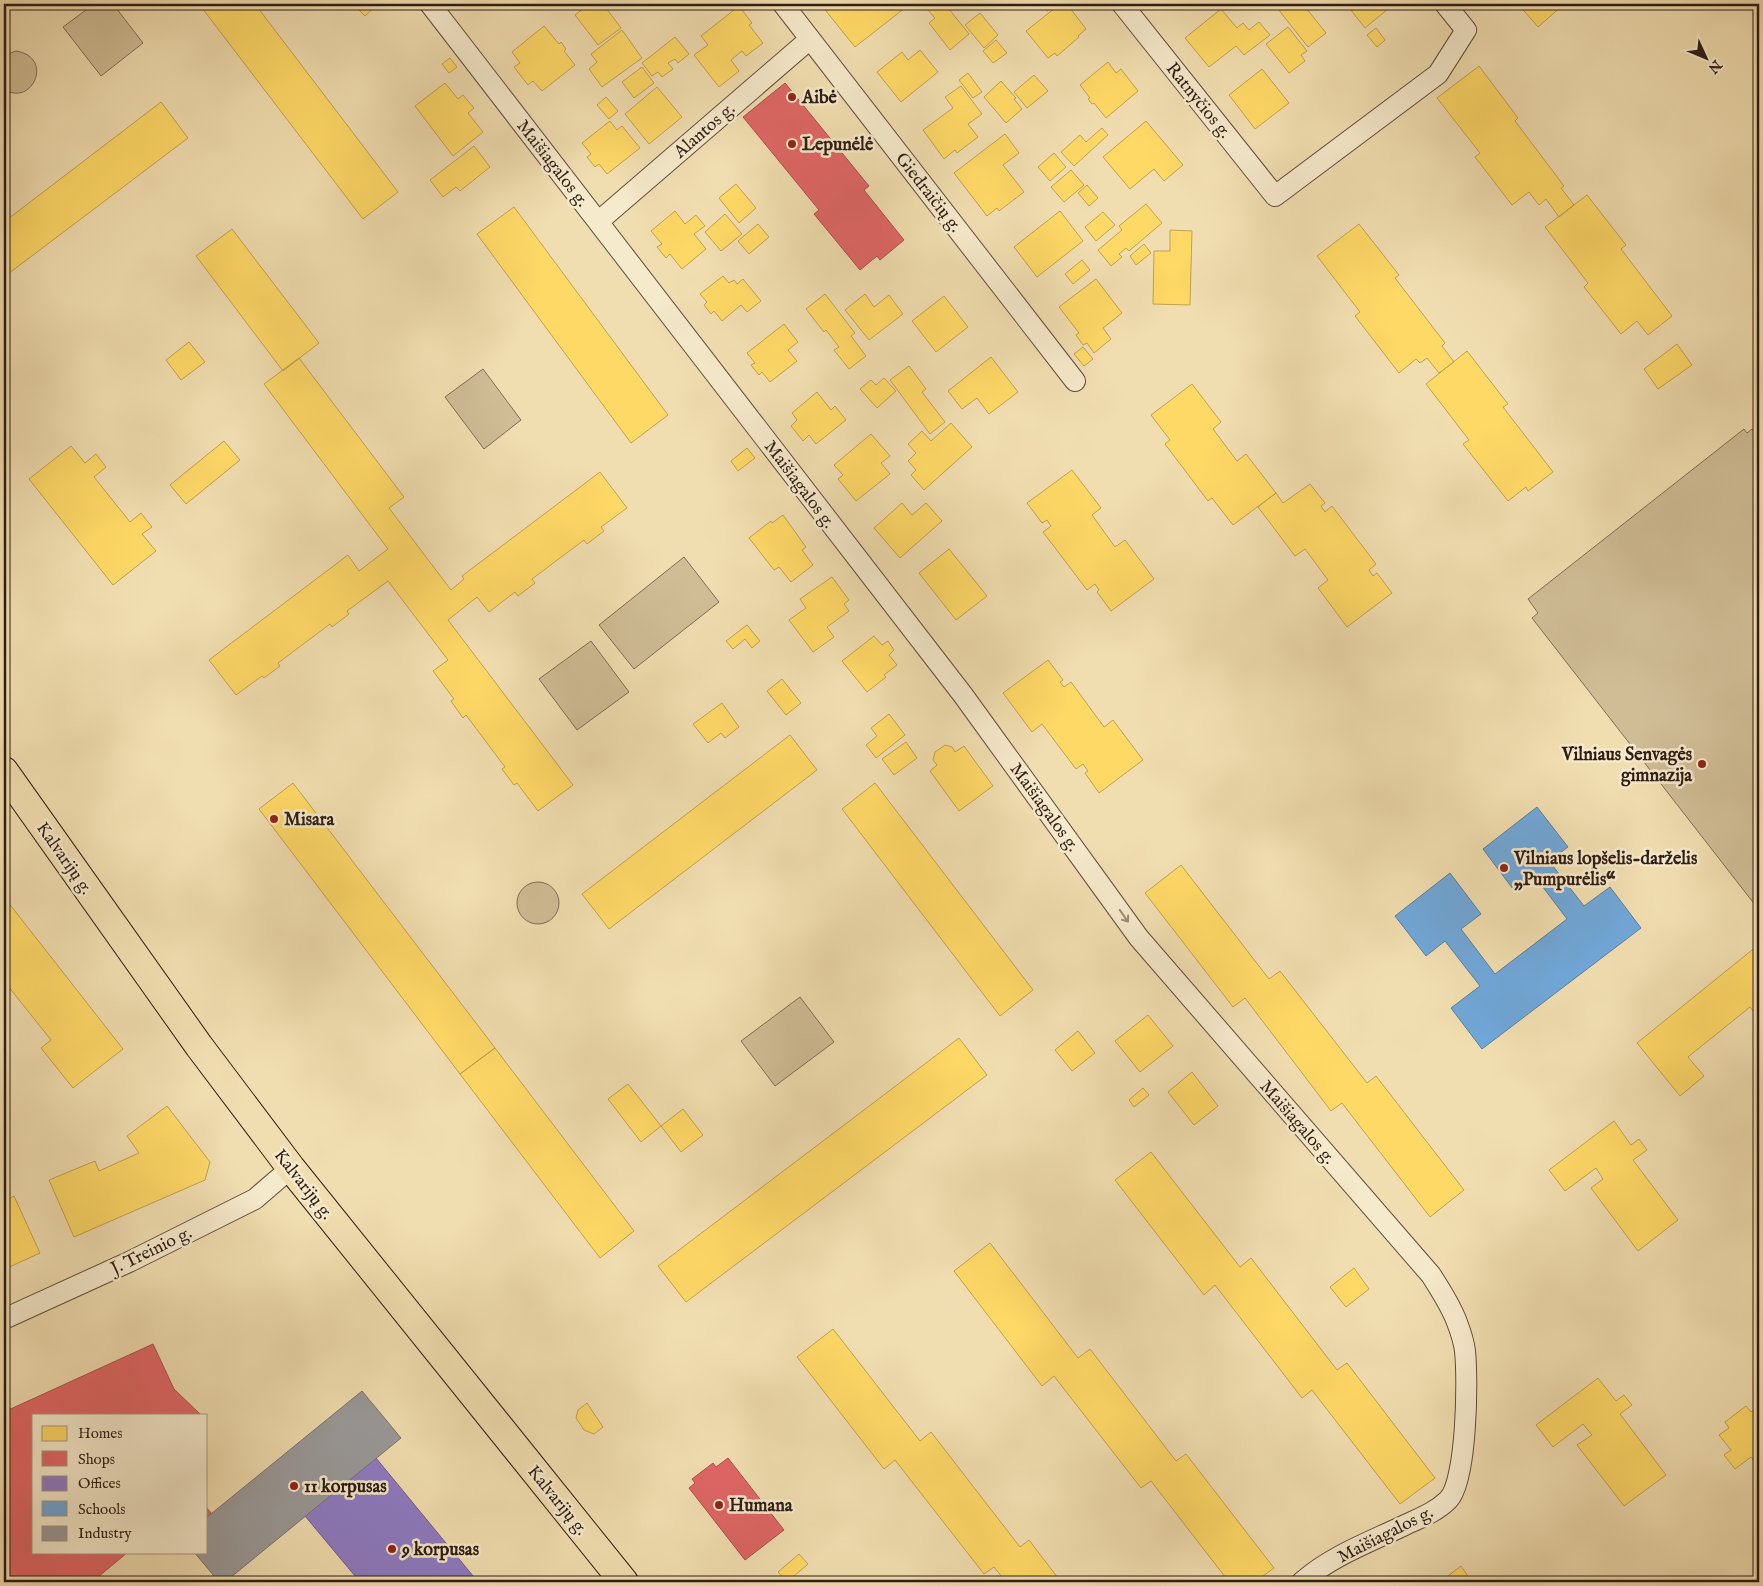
<svg xmlns="http://www.w3.org/2000/svg" width="1763" height="1586" font-family="'IM FELL English',serif">
  <style>
    .green { fill: #d0bd96; stroke: #806d56 }
    .homes { fill: #ffd966; stroke: #c1a14e }
    .shops { fill: #e06666; stroke: #ab504e }
    .offices { fill: #8e7cc3; stroke: #72608f }
    .schools { fill: #6fa8dc; stroke: #5c7ea0 }
    .industry { fill: #999; stroke: #797471 }
    .lines { fill: none; stroke-linecap: round; stroke-linejoin: round }
    .street-casing { stroke: #604d3c; stroke-width: 22 }
    .primary-casing { stroke: #2f1d15; stroke-width: 30 }
    .street { stroke: #f6eacc; stroke-width: 20 }
    .primary { stroke: #f1deb0; stroke-width: 28 }
    .oneway { stroke: #9c8e7a }
    .poi-dot { fill: #8f2418; stroke: #f6eacc; stroke-width: 2 }
    .labels { text-anchor: middle; stroke-width: 5; stroke-linejoin: round; paint-order: stroke }
    .poi-label { font-size: 18px; font-weight: bold; fill: #2f1d15; stroke: #f6eacc; text-anchor: start }
    .street-label { font-size: 18px; fill: #2f1d15; stroke: #f6eacc }
  </style>
  <rect width="100%" height="100%" fill="#f1deb0"/>
  <filter id="stains"><feTurbulence type="fractalNoise" baseFrequency=".004" numOctaves="4"/><feColorMatrix values="0 0 0 0 .2 0 0 0 0 .09 0 0 0 0 .02 0 0 0 .5 -.17"/></filter>
  <radialGradient id="worn" r=".72"><stop offset=".6" stop-color="#630" stop-opacity="0"/><stop offset="1" stop-color="#630" stop-opacity=".3"/></radialGradient>
  <path class="green" d="M 94,4 L 113,4 L 143,43 L 101,76 L 63,27 Z
    M 16,51 C 55,57 32,108 4,89 L 4,55 Z
    M 483,369 L 521,420 L 484,449 L 445,397 Z
    M 1744,429 L 1747,433 L 1752,429 L 1759,438 L 1759,910 L 1532,618 L 1538,613 L 1528,599 Z
    M 684,557 L 719,602 L 634,669 L 599,625 Z
    M 591,641 L 629,692 L 577,730 L 539,679 Z
    M517 903a21 21 0 1 1 42 0a21 21 0 1 1-42 0Z
    M 800,997 L 834,1042 L 775,1086 L 741,1041 Z"/>
  <path class="homes" d="M 199,4 L 255,4 L 398,192 L 363,219 Z
    M 353,4 L 378,4 L 365,16 Z
    M 589,4 L 603,4 L 621,28 L 598,45 L 575,15 Z
    M 825,4 L 910,4 L 855,47 L 822,6 Z
    M 934,4 L 945,4 L 969,34 L 950,50 L 929,23 L 935,18 L 927,9 Z
    M 1041,4 L 1057,4 L 1047,11 Z
    M 1060,4 L 1067,4 L 1086,29 L 1078,36 L 1079,37 L 1057,56 L 1055,53 L 1048,58 L 1026,31 Z
    M 1274,4 L 1303,4 L 1326,33 L 1308,47 Z
    M 1346,4 L 1394,4 L 1365,28 Z
    M 1518,4 L 1564,4 L 1538,27 Z
    M 739,6 L 752,23 L 749,25 L 763,43 L 746,56 L 742,51 L 731,60 L 739,71 L 719,87 L 694,55 L 708,45 L 701,36 Z
    M 1221,9 L 1237,28 L 1243,23 L 1249,30 L 1259,22 L 1270,35 L 1244,55 L 1236,46 L 1209,67 L 1185,38 Z
    M 980,13 L 998,35 L 984,48 L 965,25 Z
    M 544,26 L 559,44 L 561,42 L 566,49 L 564,51 L 575,65 L 542,91 L 533,81 L 528,85 L 514,67 L 520,63 L 512,52 Z
    M 1288,27 L 1307,51 L 1301,55 L 1305,61 L 1289,73 L 1266,44 Z
    M 1376,28 L 1385,40 L 1377,47 L 1367,35 Z
    M 622,30 L 642,58 L 602,87 L 589,69 L 597,62 L 591,54 Z
    M 675,37 L 689,54 L 678,63 L 675,59 L 668,63 L 673,69 L 662,77 L 658,72 L 652,76 L 642,63 Z
    M 996,40 L 1007,53 L 993,63 L 983,51 Z
    M 920,50 L 938,72 L 901,102 L 877,72 L 902,52 L 908,60 Z
    M 450,58 L 457,67 L 449,73 L 442,64 Z
    M 1108,62 L 1116,73 L 1121,69 L 1138,91 L 1106,118 L 1094,103 L 1092,104 L 1088,99 L 1090,98 L 1080,85 Z
    M 1479,66 L 1518,118 L 1515,121 L 1564,186 L 1561,188 L 1574,205 L 1559,217 L 1546,199 L 1539,205 L 1529,192 L 1512,205 L 1475,157 L 1480,153 L 1437,98 Z
    M 642,67 L 654,83 L 634,98 L 622,82 Z
    M 1262,69 L 1289,103 L 1255,129 L 1229,95 Z
    M 968,73 L 982,92 L 973,98 L 959,80 Z
    M 1034,75 L 1048,91 L 1027,108 L 1014,92 Z
    M 1001,81 L 1016,98 L 1014,99 L 1022,109 L 1006,123 L 984,97 Z
    M 445,83 L 458,99 L 463,95 L 474,108 L 468,113 L 483,132 L 453,156 L 415,106 Z
    M 961,86 L 982,114 L 968,124 L 978,137 L 957,153 L 955,150 L 944,159 L 923,130 L 953,108 L 945,97 Z
    M 657,87 L 682,117 L 649,144 L 625,114 Z
    M 606,97 L 618,111 L 609,119 L 597,105 Z
    M 161,102 L 188,138 L 4,277 L 4,222 Z
    M 610,121 L 617,130 L 622,126 L 640,148 L 607,174 L 599,164 L 595,167 L 587,157 L 591,154 L 582,143 Z
    M 1146,121 L 1183,165 L 1164,181 L 1154,169 L 1130,189 L 1103,157 Z
    M 1102,128 L 1108,135 L 1074,166 L 1061,152 L 1080,135 L 1086,142 Z
    M 1005,134 L 1019,153 L 1003,165 L 1024,192 L 999,211 L 997,208 L 987,216 L 954,173 Z
    M 474,146 L 490,167 L 460,191 L 456,187 L 443,197 L 430,180 Z
    M 1054,153 L 1066,167 L 1050,181 L 1038,167 Z
    M 1071,170 L 1084,185 L 1064,202 L 1051,187 Z
    M 736,184 L 756,208 L 739,223 L 719,198 Z
    M 1087,185 L 1098,198 L 1089,206 L 1078,193 Z
    M 1587,195 L 1626,245 L 1621,249 L 1672,316 L 1648,335 L 1637,321 L 1621,334 L 1584,287 L 1588,283 L 1545,227 Z
    M 1146,204 L 1162,223 L 1129,251 L 1126,248 L 1119,254 L 1122,257 L 1111,266 L 1098,250 L 1122,230 L 1119,226 Z
    M 514,207 L 668,415 L 631,443 L 477,234 Z
    M 675,211 L 685,224 L 696,215 L 705,226 L 694,234 L 706,249 L 682,269 L 670,254 L 666,258 L 657,247 L 662,244 L 651,231 Z
    M 1060,211 L 1083,241 L 1037,277 L 1014,247 Z
    M 1103,212 L 1115,225 L 1096,241 L 1085,227 Z
    M 725,214 L 742,234 L 721,251 L 705,232 Z
    M 758,224 L 769,237 L 749,254 L 738,241 Z
    M 1359,224 L 1399,275 L 1395,278 L 1445,343 L 1442,346 L 1454,362 L 1439,373 L 1427,358 L 1420,363 L 1416,359 L 1399,373 L 1355,316 L 1360,312 L 1317,256 Z
    M 232,229 L 319,343 L 283,371 L 196,256 Z
    M 1170,230 L 1192,231 L 1190,305 L 1153,304 L 1154,251 L 1170,251 Z
    M 1144,244 L 1151,253 L 1136,265 L 1130,256 Z
    M 1082,260 L 1090,270 L 1073,284 L 1065,274 Z
    M 723,276 L 729,283 L 734,280 L 737,284 L 743,279 L 761,301 L 747,312 L 741,305 L 722,321 L 714,311 L 711,314 L 704,305 L 707,302 L 700,294 Z
    M 1096,279 L 1122,313 L 1103,328 L 1111,339 L 1094,353 L 1087,343 L 1083,345 L 1076,335 L 1079,333 L 1059,307 Z
    M 825,294 L 855,333 L 851,336 L 866,356 L 849,369 L 834,350 L 839,347 L 826,330 L 824,332 L 806,309 Z
    M 865,294 L 874,307 L 889,295 L 903,314 L 869,340 L 845,310 Z
    M 944,296 L 968,327 L 936,352 L 912,321 Z
    M 784,324 L 798,342 L 788,350 L 797,361 L 770,382 L 762,372 L 759,375 L 751,365 L 755,363 L 747,353 Z
    M 189,342 L 205,362 L 181,380 L 166,360 Z
    M 1677,344 L 1692,365 L 1658,389 L 1644,369 Z
    M 1083,347 L 1093,359 L 1084,366 L 1074,354 Z
    M 1467,351 L 1508,404 L 1503,407 L 1553,472 L 1528,491 L 1526,487 L 1508,501 L 1463,444 L 1469,440 L 1426,384 Z
    M 991,357 L 1018,392 L 989,414 L 977,398 L 962,409 L 948,391 Z
    M 299,358 L 404,497 L 389,508 L 451,590 L 464,579 L 462,576 L 600,472 L 627,508 L 601,527 L 604,531 L 587,544 L 584,540 L 532,579 L 535,583 L 518,596 L 515,592 L 489,612 L 477,597 L 448,620 L 573,785 L 538,811 L 517,783 L 514,785 L 502,769 L 505,767 L 466,715 L 463,718 L 451,701 L 454,699 L 433,671 L 448,660 L 388,581 L 347,611 L 349,614 L 332,627 L 330,624 L 278,663 L 280,666 L 264,678 L 262,676 L 236,695 L 209,660 L 348,555 L 359,571 L 388,549 L 264,384 Z
    M 909,366 L 926,389 L 922,392 L 945,422 L 930,434 L 890,380 Z
    M 884,378 L 896,391 L 877,408 L 860,389 L 871,380 L 876,385 Z
    M 1192,384 L 1221,422 L 1213,429 L 1237,461 L 1246,454 L 1276,493 L 1233,525 L 1212,498 L 1208,501 L 1165,444 L 1170,440 L 1151,415 Z
    M 817,392 L 831,410 L 835,406 L 846,420 L 816,444 L 809,435 L 803,441 L 791,426 L 797,420 L 792,413 Z
    M 951,423 L 972,447 L 924,490 L 911,475 L 916,470 L 908,461 L 916,453 L 908,444 L 922,431 L 931,441 Z
    M 871,434 L 890,456 L 881,463 L 890,474 L 856,501 L 838,479 L 843,475 L 834,465 Z
    M 224,441 L 240,460 L 186,504 L 170,485 Z
    M 71,446 L 85,463 L 96,454 L 106,467 L 94,477 L 130,522 L 141,513 L 152,527 L 142,534 L 156,551 L 113,585 L 29,479 Z
    M 747,448 L 755,458 L 738,471 L 731,461 Z
    M 1072,470 L 1101,508 L 1092,515 L 1115,547 L 1125,540 L 1154,579 L 1111,611 L 1097,592 L 1099,590 L 1095,584 L 1087,590 L 1043,532 L 1051,526 L 1047,520 L 1042,523 L 1027,503 Z
    M 1310,484 L 1325,503 L 1321,506 L 1325,512 L 1332,506 L 1376,564 L 1369,570 L 1373,576 L 1377,573 L 1392,593 L 1347,627 L 1318,588 L 1328,580 L 1305,549 L 1295,556 L 1258,507 L 1276,493 L 1283,503 Z
    M 902,503 L 912,515 L 926,503 L 942,521 L 900,558 L 874,528 Z
    M 783,515 L 806,547 L 802,550 L 813,565 L 791,582 L 779,567 L 774,570 L 749,538 L 771,521 L 772,523 Z
    M 949,549 L 987,596 L 956,620 L 919,573 Z
    M 832,577 L 849,600 L 844,604 L 849,611 L 827,627 L 834,637 L 813,652 L 789,620 L 806,608 L 800,599 Z
    M 747,625 L 760,641 L 752,648 L 745,639 L 733,649 L 726,641 Z
    M 874,636 L 882,645 L 888,641 L 894,650 L 889,655 L 897,665 L 884,675 L 886,677 L 867,692 L 842,661 Z
    M 1048,660 L 1063,680 L 1060,682 L 1064,687 L 1071,682 L 1104,727 L 1113,720 L 1143,760 L 1099,793 L 1085,773 L 1088,771 L 1083,764 L 1076,769 L 1042,724 L 1032,732 L 1003,693 Z
    M 782,679 L 801,703 L 786,715 L 767,691 Z
    M 722,703 L 739,727 L 725,738 L 721,733 L 708,743 L 693,724 Z
    M 889,714 L 905,735 L 876,758 L 866,745 L 877,736 L 871,728 Z
    M 790,735 L 817,770 L 609,929 L 582,894 Z
    M 906,742 L 917,758 L 894,775 L 882,759 Z
    M 945,745 L 952,747 L 955,752 L 964,746 L 993,786 L 959,811 L 930,771 L 937,765 L 933,760 L 935,752 Z
    M 293,783 L 495,1048 L 460,1074 L 259,809 Z
    M 875,783 L 1033,990 L 1000,1016 L 842,809 Z
    M 1181,865 L 1269,979 L 1280,971 L 1367,1083 L 1376,1076 L 1464,1190 L 1430,1217 L 1342,1103 L 1331,1111 L 1245,998 L 1233,1007 L 1145,893 Z
    M 4,897 L 123,1049 L 73,1088 L 41,1048 L 51,1040 L 4,981 Z
    M 1757,946 L 1759,949 L 1759,1018 L 1750,1007 L 1688,1057 L 1704,1076 L 1680,1096 L 1637,1043 Z
    M 1148,1015 L 1173,1046 L 1140,1072 L 1115,1041 Z
    M 1078,1031 L 1095,1053 L 1072,1071 L 1055,1050 Z
    M 959,1038 L 987,1075 L 686,1302 L 658,1266 Z
    M 495,1048 L 634,1231 L 600,1258 L 460,1074 Z
    M 1192,1072 L 1218,1106 L 1194,1125 L 1168,1092 Z
    M 628,1084 L 661,1126 L 641,1142 L 608,1099 Z
    M 1143,1088 L 1149,1095 L 1134,1107 L 1129,1100 Z
    M 167,1106 L 210,1162 L 205,1180 L 74,1237 L 49,1180 L 95,1161 L 99,1171 L 139,1153 L 127,1136 Z
    M 683,1109 L 703,1135 L 681,1152 L 661,1126 Z
    M 1614,1121 L 1631,1145 L 1639,1139 L 1647,1150 L 1633,1160 L 1678,1220 L 1638,1251 L 1591,1188 L 1603,1179 L 1596,1168 L 1565,1191 L 1549,1170 Z
    M 1151,1152 L 1240,1267 L 1251,1258 L 1337,1370 L 1347,1363 L 1435,1478 L 1400,1504 L 1312,1390 L 1302,1398 L 1215,1285 L 1204,1295 L 1115,1180 Z
    M 14,1196 L 40,1253 L 5,1269 L 4,1201 Z
    M 990,1243 L 1078,1358 L 1090,1349 L 1176,1461 L 1186,1454 L 1274,1568 L 1255,1582 L 1229,1582 L 1151,1481 L 1141,1488 L 1054,1376 L 1042,1386 L 954,1271 Z
    M 1354,1268 L 1369,1289 L 1346,1307 L 1330,1287 Z
    M 833,1329 L 920,1441 L 931,1432 L 1020,1547 L 1029,1540 L 1061,1582 L 1006,1582 L 994,1567 L 984,1574 L 895,1460 L 884,1469 L 797,1357 Z
    M 1598,1378 L 1616,1401 L 1624,1395 L 1632,1405 L 1620,1414 L 1666,1475 L 1624,1506 L 1577,1445 L 1592,1435 L 1583,1424 L 1553,1447 L 1536,1425 Z
    M 587,1403 L 603,1427 L 594,1434 L 584,1430 L 576,1418 L 578,1410 Z
    M 1759,1405 L 1759,1468 L 1751,1457 L 1735,1469 L 1724,1455 L 1731,1450 L 1719,1435 L 1729,1428 L 1725,1422 L 1746,1406 L 1751,1412 Z
    M 799,1554 L 808,1564 L 787,1582 L 778,1572 Z
    M 1461,1566 L 1472,1582 L 1440,1582 Z"/>
  <path class="shops" d="M 785,83 L 869,186 L 864,190 L 904,240 L 880,260 L 877,256 L 860,270 L 814,214 L 819,210 L 743,117 Z
    M 153,1344 L 174,1389 L 201,1415 L 34,1415 L 34,1552 L 128,1552 L 92,1582 L 4,1582 L 4,1412 Z
    M 728,1458 L 784,1530 L 745,1560 L 689,1488 L 695,1483 L 692,1479 L 713,1463 L 716,1467 Z
    M 206,1507 L 212,1514 L 206,1518 Z"/>
  <path class="offices" d="M 376,1458 L 478,1582 L 360,1582 L 305,1516 Z"/>
  <path class="schools" d="M 1537,807 L 1568,847 L 1549,861 L 1584,906 L 1610,887 L 1641,928 L 1482,1049 L 1451,1008 L 1480,986 L 1445,941 L 1426,956 L 1395,916 L 1450,873 L 1481,914 L 1461,929 L 1495,974 L 1567,919 L 1533,874 L 1513,889 L 1483,849 Z"/>
  <path class="industry" d="M 362,1391 L 401,1438 L 225,1582 L 219,1582 L 194,1552 L 206,1552 L 206,1518 Z"/>
  <g class="lines">
    <defs>
      <path id="street" d="M 430,4 L 963,695 L 1139,938 L 1431,1275 C 1441,1291 1452,1307 1458,1325 C 1461,1333 1464,1343 1465,1351 C 1468,1379 1467,1482 1448,1500 C 1436,1512 1420,1518 1405,1525 C 1370,1542 1331,1556 1302,1582
        M 783,4 L 1075,381
        M 1122,4 L 1275,196 L 1438,74 L 1466,30 L 1445,4
        M 599,221 L 810,39
        M 4,1319 L 129,1262 L 255,1199 L 291,1168"/>
      <path id="primary" d="M 4,771 L 199,1046 L 291,1168 L 624,1582"/>
    </defs>
    <use href="#street" class="street-casing"/>
    <use href="#primary" class="primary-casing"/>
    <use href="#street" class="street"/>
    <use href="#primary" class="primary"/>
  </g>
  <defs><path id="oneway-shaft" d="M-6 0H5M1.5-3L5.5 0L1.5 3" fill="none" stroke-width="1.6" stroke-linecap="round" stroke-linejoin="round" transform="scale(1.25)"/></defs>
  <use class="oneway" href="#oneway-shaft" transform="translate(1124 916) rotate(55)"/>
  <g class="poi-dot">
    <circle cx="792" cy="97" r="5"/>
    <circle cx="792" cy="144" r="5"/>
    <circle cx="1702" cy="764" r="5"/>
    <circle cx="274" cy="819" r="5"/>
    <circle cx="1504" cy="868" r="5"/>
    <circle cx="294" cy="1486" r="5"/>
    <circle cx="719" cy="1505" r="5"/>
    <circle cx="392" cy="1549" r="5"/>
  </g>
  <g class="labels">
    <g class="poi-label">
      <text x="802" y="103">Aibė</text>
      <text x="802" y="150">Lepunėlė</text>
      <text x="1692" y="760" text-anchor="end">Vilniaus Senvagės<tspan x="1692" dy="21">gimnazija</tspan></text>
      <text x="284" y="825">Misara</text>
      <text x="1514" y="864">Vilniaus lopšelis-darželis<tspan x="1514" dy="21">„Pumpurėlis“</tspan></text>
      <text x="304" y="1492">11 korpusas</text>
      <text x="729" y="1511">Humana</text>
      <text x="402" y="1555">9 korpusas</text>
    </g>
    <g class="street-label">
      <text transform="translate(1199 100) rotate(51)" y="6">Ratnyčios g.</text>
      <text transform="translate(704 130) rotate(-41)" y="6">Alantos g.</text>
      <text transform="translate(553 163) rotate(52)" y="6">Maišiagalos g.</text>
      <text transform="translate(929 192) rotate(52)" y="6">Giedraičių g.</text>
      <text transform="translate(800 484) rotate(53)" y="6">Maišiagalos g.</text>
      <text transform="translate(1045 807) rotate(54)" y="6">Maišiagalos g.</text>
      <text transform="translate(65 858) rotate(55)" y="6">Kalvarijų g.</text>
      <text transform="translate(1298 1122) rotate(49)" y="6">Maišiagalos g.</text>
      <text transform="translate(304 1184) rotate(52)" y="6">Kalvarijų g.</text>
      <text transform="translate(151 1250) rotate(-26)" y="6">J. Treinio g.</text>
      <text transform="translate(558 1500) rotate(51)" y="6">Kalvarijų g.</text>
      <text transform="translate(1385 1534) rotate(-27)" y="6">Maišiagalos g.</text>
    </g>
  </g>
  <rect width="1763" height="1586" fill="none" stroke="#f1deb0" stroke-width="20"/>
  <rect x="5" y="5" width="1753" height="1576" fill="none" stroke="#2f1d15" stroke-width="2.5"/>
  <rect x="10" y="10" width="1743" height="1566" fill="none" stroke="#2f1d15"/>
  <rect x="32" y="1414" width="175" height="140" fill="#f6eacc" stroke="#a69883"/>
  <rect x="42" y="1426" width="25" height="15" fill="#ffd966" stroke="#a69883"/>
  <text x="78" y="1438" font-size="15" fill="#2f1d15">Homes</text>
  <rect x="42" y="1451" width="25" height="15" fill="#e06666" stroke="#a69883"/>
  <text x="78" y="1464" font-size="15" fill="#2f1d15">Shops</text>
  <rect x="42" y="1476" width="25" height="15" fill="#8e7cc3" stroke="#a69883"/>
  <text x="78" y="1488" font-size="15" fill="#2f1d15">Offices</text>
  <rect x="42" y="1501" width="25" height="15" fill="#6fa8dc" stroke="#a69883"/>
  <text x="78" y="1514" font-size="15" fill="#2f1d15">Schools</text>
  <rect x="42" y="1526" width="25" height="15" fill="#999999" stroke="#a69883"/>
  <text x="78" y="1538" font-size="15" fill="#2f1d15">Industry</text>
  <g transform="translate(1706 58) rotate(134)" stroke="#f6eacc" stroke-width="4" paint-order="stroke">
  <path d="M0-4L9 19L0 12L-9 19Z" fill="#2f1d15"/>
  <text y="-8" font-size="14" font-weight="bold" text-anchor="middle" fill="#2f1d15">N</text>
  </g>
  <rect width="100%" height="100%" filter="url(#stains)"/>
  <rect width="100%" height="100%" fill="url(#worn)"/>
</svg>
